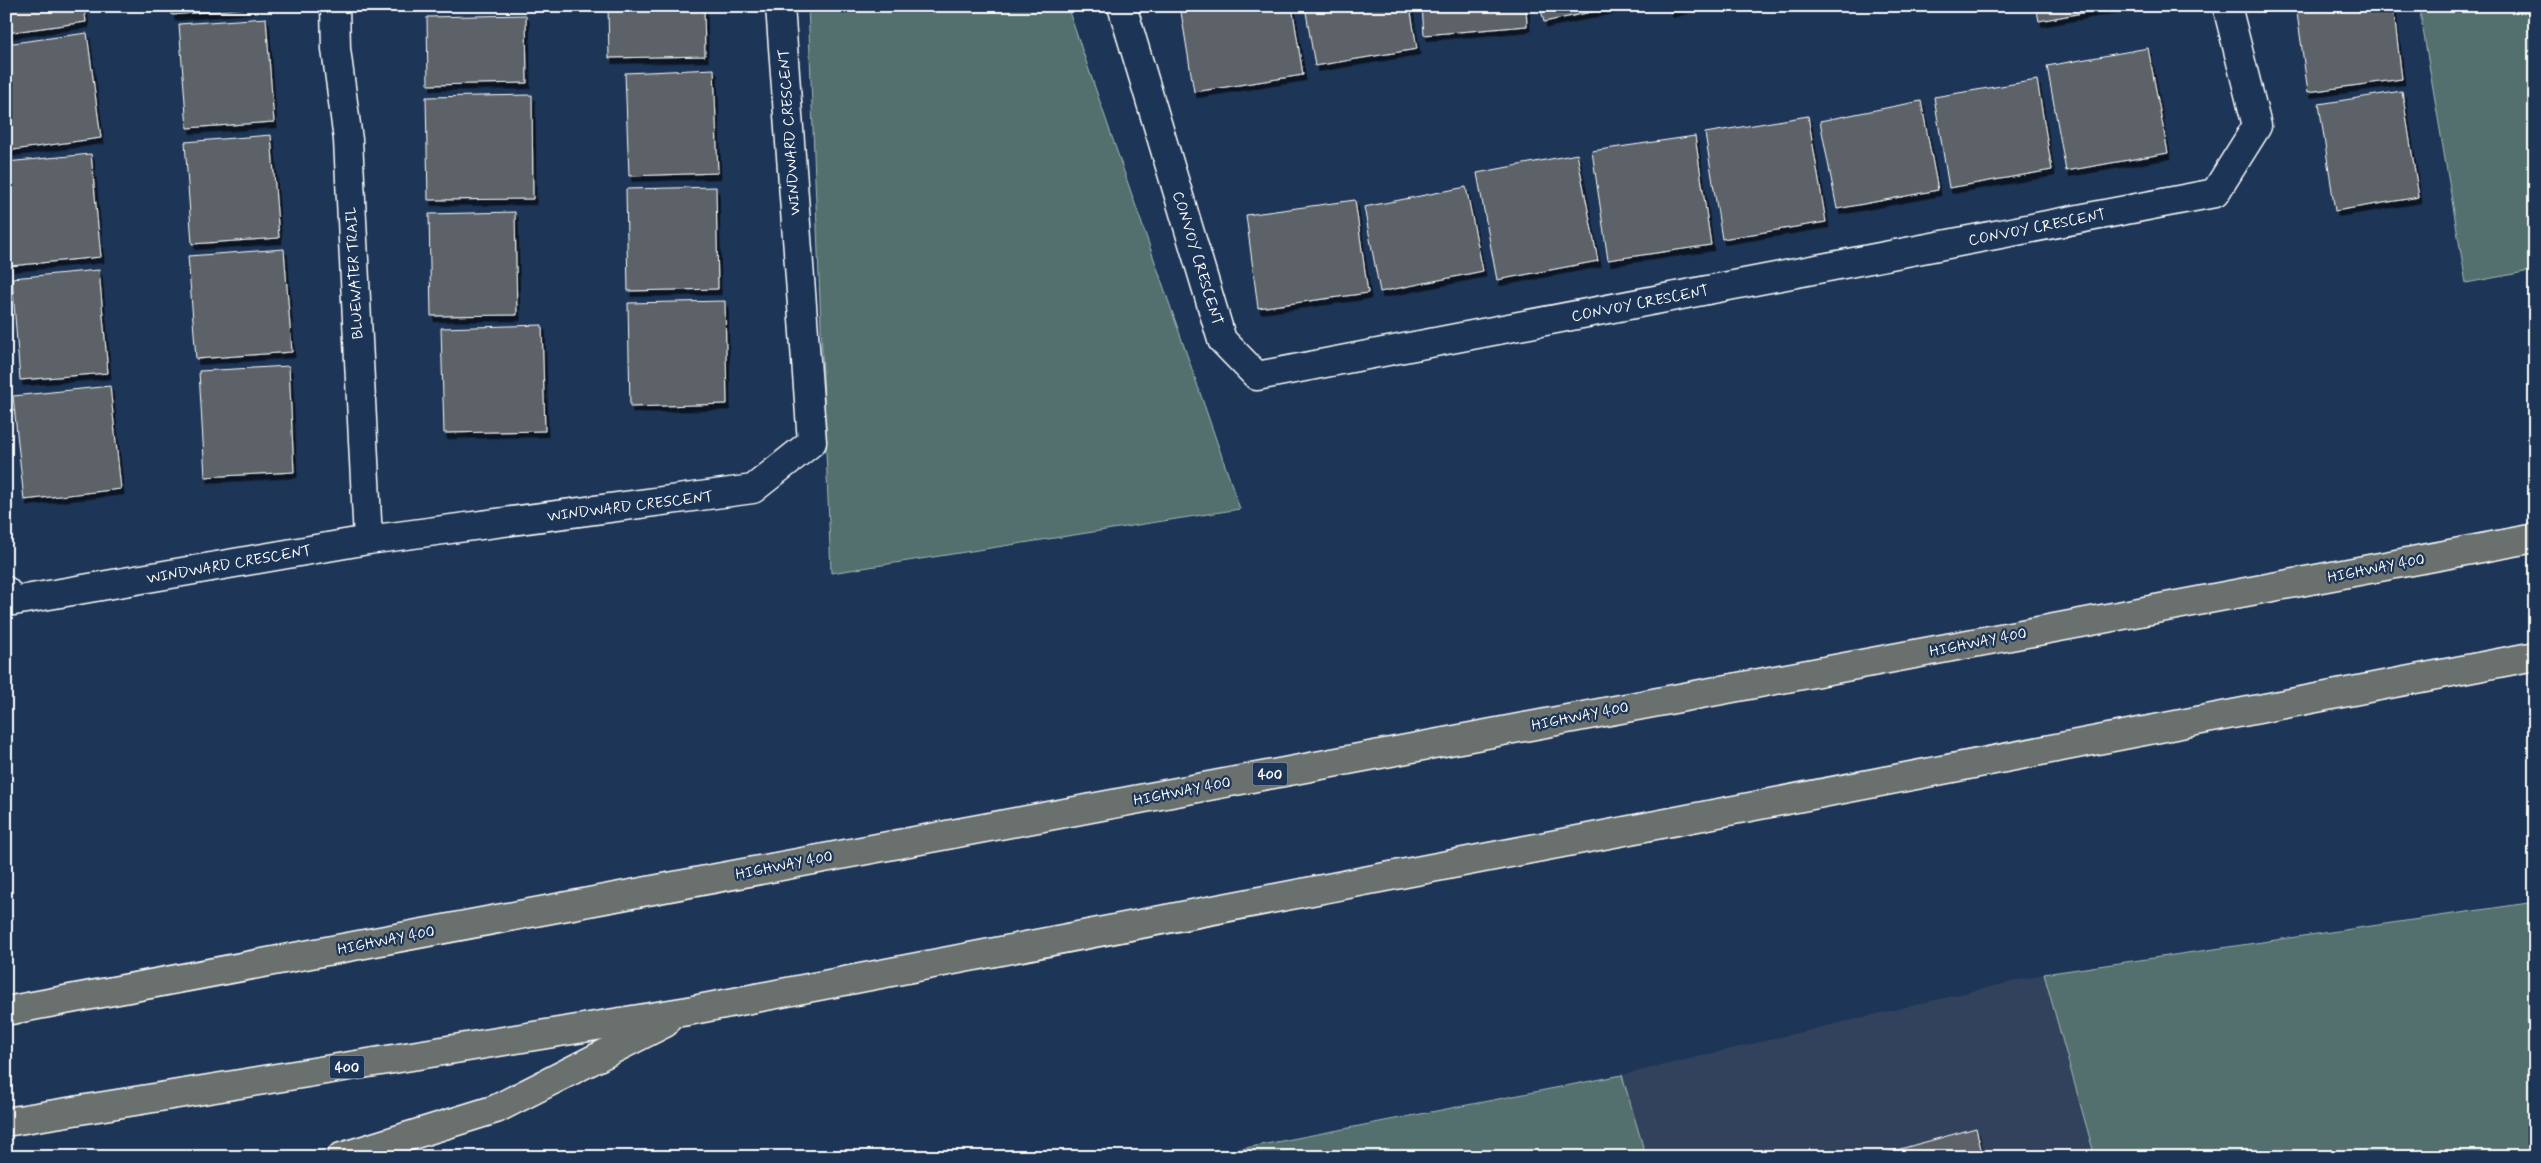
<svg xmlns="http://www.w3.org/2000/svg" width="2541" height="1163" font-family="Mynerve,sans-serif">
  <style>
    .built { fill: #30425c }
    .green { fill: #52706e; stroke: #a8b8b6 }
    .building { fill: #5c6268; stroke: #fff; filter: url(#shadow) }
    .lines { fill: none; stroke-linecap: round; stroke-linejoin: round }
    .minor-casing { stroke: #fff; stroke-width: 31 }
    .motorway-casing { stroke: #fff; stroke-width: 31 }
    .minor { stroke: #1d3557; stroke-width: 28 }
    .motorway { stroke: #6b706d; stroke-width: 28 }
    .labels { text-anchor: middle; stroke-width: 4.5; stroke-linejoin: round; paint-order: stroke }
    .shield { fill: #1d3557; stroke: #bbc2cd; stroke-width: 1 }
    .shield-label { font-size: 14px; font-weight: bold; fill: #fff }
    .street-label { font-size: 15px; fill: #fff; stroke: #1d3557 }
  </style>
  <defs>
    <filter id="shadow"><feDropShadow dx="3" dy="5.5" stdDeviation="0" flood-color="#0009"/></filter>
  </defs>
  <rect width="100%" height="100%" fill="#1d3557"/>
  <filter id="ink" filterUnits="userSpaceOnUse"><feTurbulence type="fractalNoise" baseFrequency=".02" numOctaves="2"/><feDisplacementMap in="SourceGraphic" scale="10" xChannelSelector="R" yChannelSelector="G"/><feConvolveMatrix kernelMatrix="1 2 1 2 8 2 1 2 1" color-interpolation-filters="sRGB"/></filter>
  <g filter="url(#ink)">
    <path class="built" d="M 2044,974 L 2095,1157 L 1646,1157 L 1622,1075 Z"/>
    <path class="green" d="M 808,6 L 1067,6 L 1240,509 L 831,573 Z
      M 2419,6 L 2535,6 L 2535,270 L 2466,283 Z
      M 2535,902 L 2535,1157 L 2095,1157 L 2044,974 Z
      M 1622,1075 L 1646,1157 L 1199,1157 Z"/>
    <path class="building" d="M 6,6 L 84,6 L 86,22 L 6,33 Z
      M 171,6 L 258,6 L 258,7 L 172,15 Z
      M 608,6 L 704,6 L 705,56 L 609,58 Z
      M 1180,6 L 1292,6 L 1303,75 L 1194,92 Z
      M 1305,6 L 1410,6 L 1417,49 L 1315,66 Z
      M 1422,6 L 1526,6 L 1527,26 L 1424,35 Z
      M 1540,6 L 1620,6 L 1544,22 Z
      M 1669,6 L 1691,6 L 1670,12 Z
      M 2036,6 L 2120,6 L 2039,21 Z
      M 2296,6 L 2393,6 L 2402,79 L 2308,92 Z
      M 526,15 L 527,83 L 428,85 L 427,17 Z
      M 266,18 L 274,122 L 187,128 L 179,24 Z
      M 87,33 L 101,138 L 6,151 L 6,44 Z
      M 2148,48 L 2168,153 L 2066,171 L 2047,66 Z
      M 714,69 L 718,173 L 629,176 L 625,73 Z
      M 2037,80 L 2052,170 L 1949,188 L 1934,97 Z
      M 2402,91 L 2419,197 L 2335,211 L 2319,104 Z
      M 532,95 L 533,199 L 428,200 L 426,97 Z
      M 1921,101 L 1938,190 L 1837,209 L 1820,121 Z
      M 1808,116 L 1826,222 L 1722,239 L 1705,133 Z
      M 271,135 L 279,238 L 192,244 L 185,142 Z
      M 1695,136 L 1711,245 L 1608,260 L 1592,151 Z
      M 91,154 L 101,257 L 10,266 L 6,223 L 6,162 Z
      M 1577,154 L 1598,261 L 1497,280 L 1477,173 Z
      M 716,187 L 718,289 L 628,291 L 626,189 Z
      M 1466,187 L 1483,271 L 1380,292 L 1364,207 Z
      M 1355,200 L 1368,293 L 1258,308 L 1246,215 Z
      M 515,212 L 517,315 L 431,316 L 429,214 Z
      M 284,249 L 292,352 L 196,359 L 188,256 Z
      M 99,270 L 108,373 L 20,380 L 12,278 Z
      M 725,301 L 727,404 L 630,407 L 628,303 Z
      M 542,325 L 545,431 L 444,433 L 441,328 Z
      M 289,366 L 294,472 L 205,477 L 199,371 Z
      M 110,386 L 121,489 L 24,500 L 13,396 Z
      M 1976,1128 L 1983,1157 L 1871,1157 Z"/>
    <g class="lines">
      <defs>
        <path id="minor" d="M 335,6 L 336,49 L 348,140 L 368,540
          M 1122,6 L 1222,340 L 1257,376 L 2215,193 L 2257,126 L 2227,6
          M 6,591 L 14,601 L 368,540 L 753,489 L 812,442 L 780,6"/>
        <path id="motorway" d="M 6,1011 L 2535,538
          M 6,1122 L 688,1011 L 2535,656
          M 341,1157 L 496,1109 L 665,1023"/>
      </defs>
      <use href="#minor" class="minor-casing"/>
      <use href="#motorway" class="motorway-casing"/>
      <use href="#minor" class="minor"/>
      <use href="#motorway" class="motorway"/>
    </g>
  </g>
  <g class="labels">
    <g class="shield">
      <rect x="1252.5" y="762.5" width="35" height="23" rx="4"/>
      <rect x="329.5" y="1055.5" width="35" height="23" rx="4"/>
    </g>
    <g class="shield-label">
      <text x="1270" y="779">400</text>
      <text x="347" y="1072">400</text>
    </g>
    <g class="street-label">
      <text transform="translate(789 132) rotate(-94)" y="5">WINDWARD CRESCENT</text>
      <text transform="translate(2037 227) rotate(-11)" y="5">CONVOY CRESCENT</text>
      <text transform="translate(1198 258) rotate(73)" y="5">CONVOY CRESCENT</text>
      <text transform="translate(354 273) rotate(-93)" y="5">BLUEWATER TRAIL</text>
      <text transform="translate(1640 303) rotate(-11)" y="5">CONVOY CRESCENT</text>
      <text transform="translate(630 506) rotate(-7)" y="5">WINDWARD CRESCENT</text>
      <text transform="translate(229 564) rotate(-10)" y="5">WINDWARD CRESCENT</text>
      <text transform="translate(2376 568) rotate(-11)" y="5">HIGHWAY 400</text>
      <text transform="translate(1978 642) rotate(-11)" y="5">HIGHWAY 400</text>
      <text transform="translate(1580 716) rotate(-11)" y="5">HIGHWAY 400</text>
      <text transform="translate(1182 791) rotate(-11)" y="5">HIGHWAY 400</text>
      <text transform="translate(784 865) rotate(-11)" y="5">HIGHWAY 400</text>
      <text transform="translate(386 940) rotate(-11)" y="5">HIGHWAY 400</text>
    </g>
  </g>
  <rect width="2541" height="1163" fill="none" stroke="#1d3557" stroke-width="25"/>
  <rect x="12" y="12" width="2516" height="1138" fill="none" stroke="#fff" stroke-width="2" filter="url(#ink)"/>
</svg>
